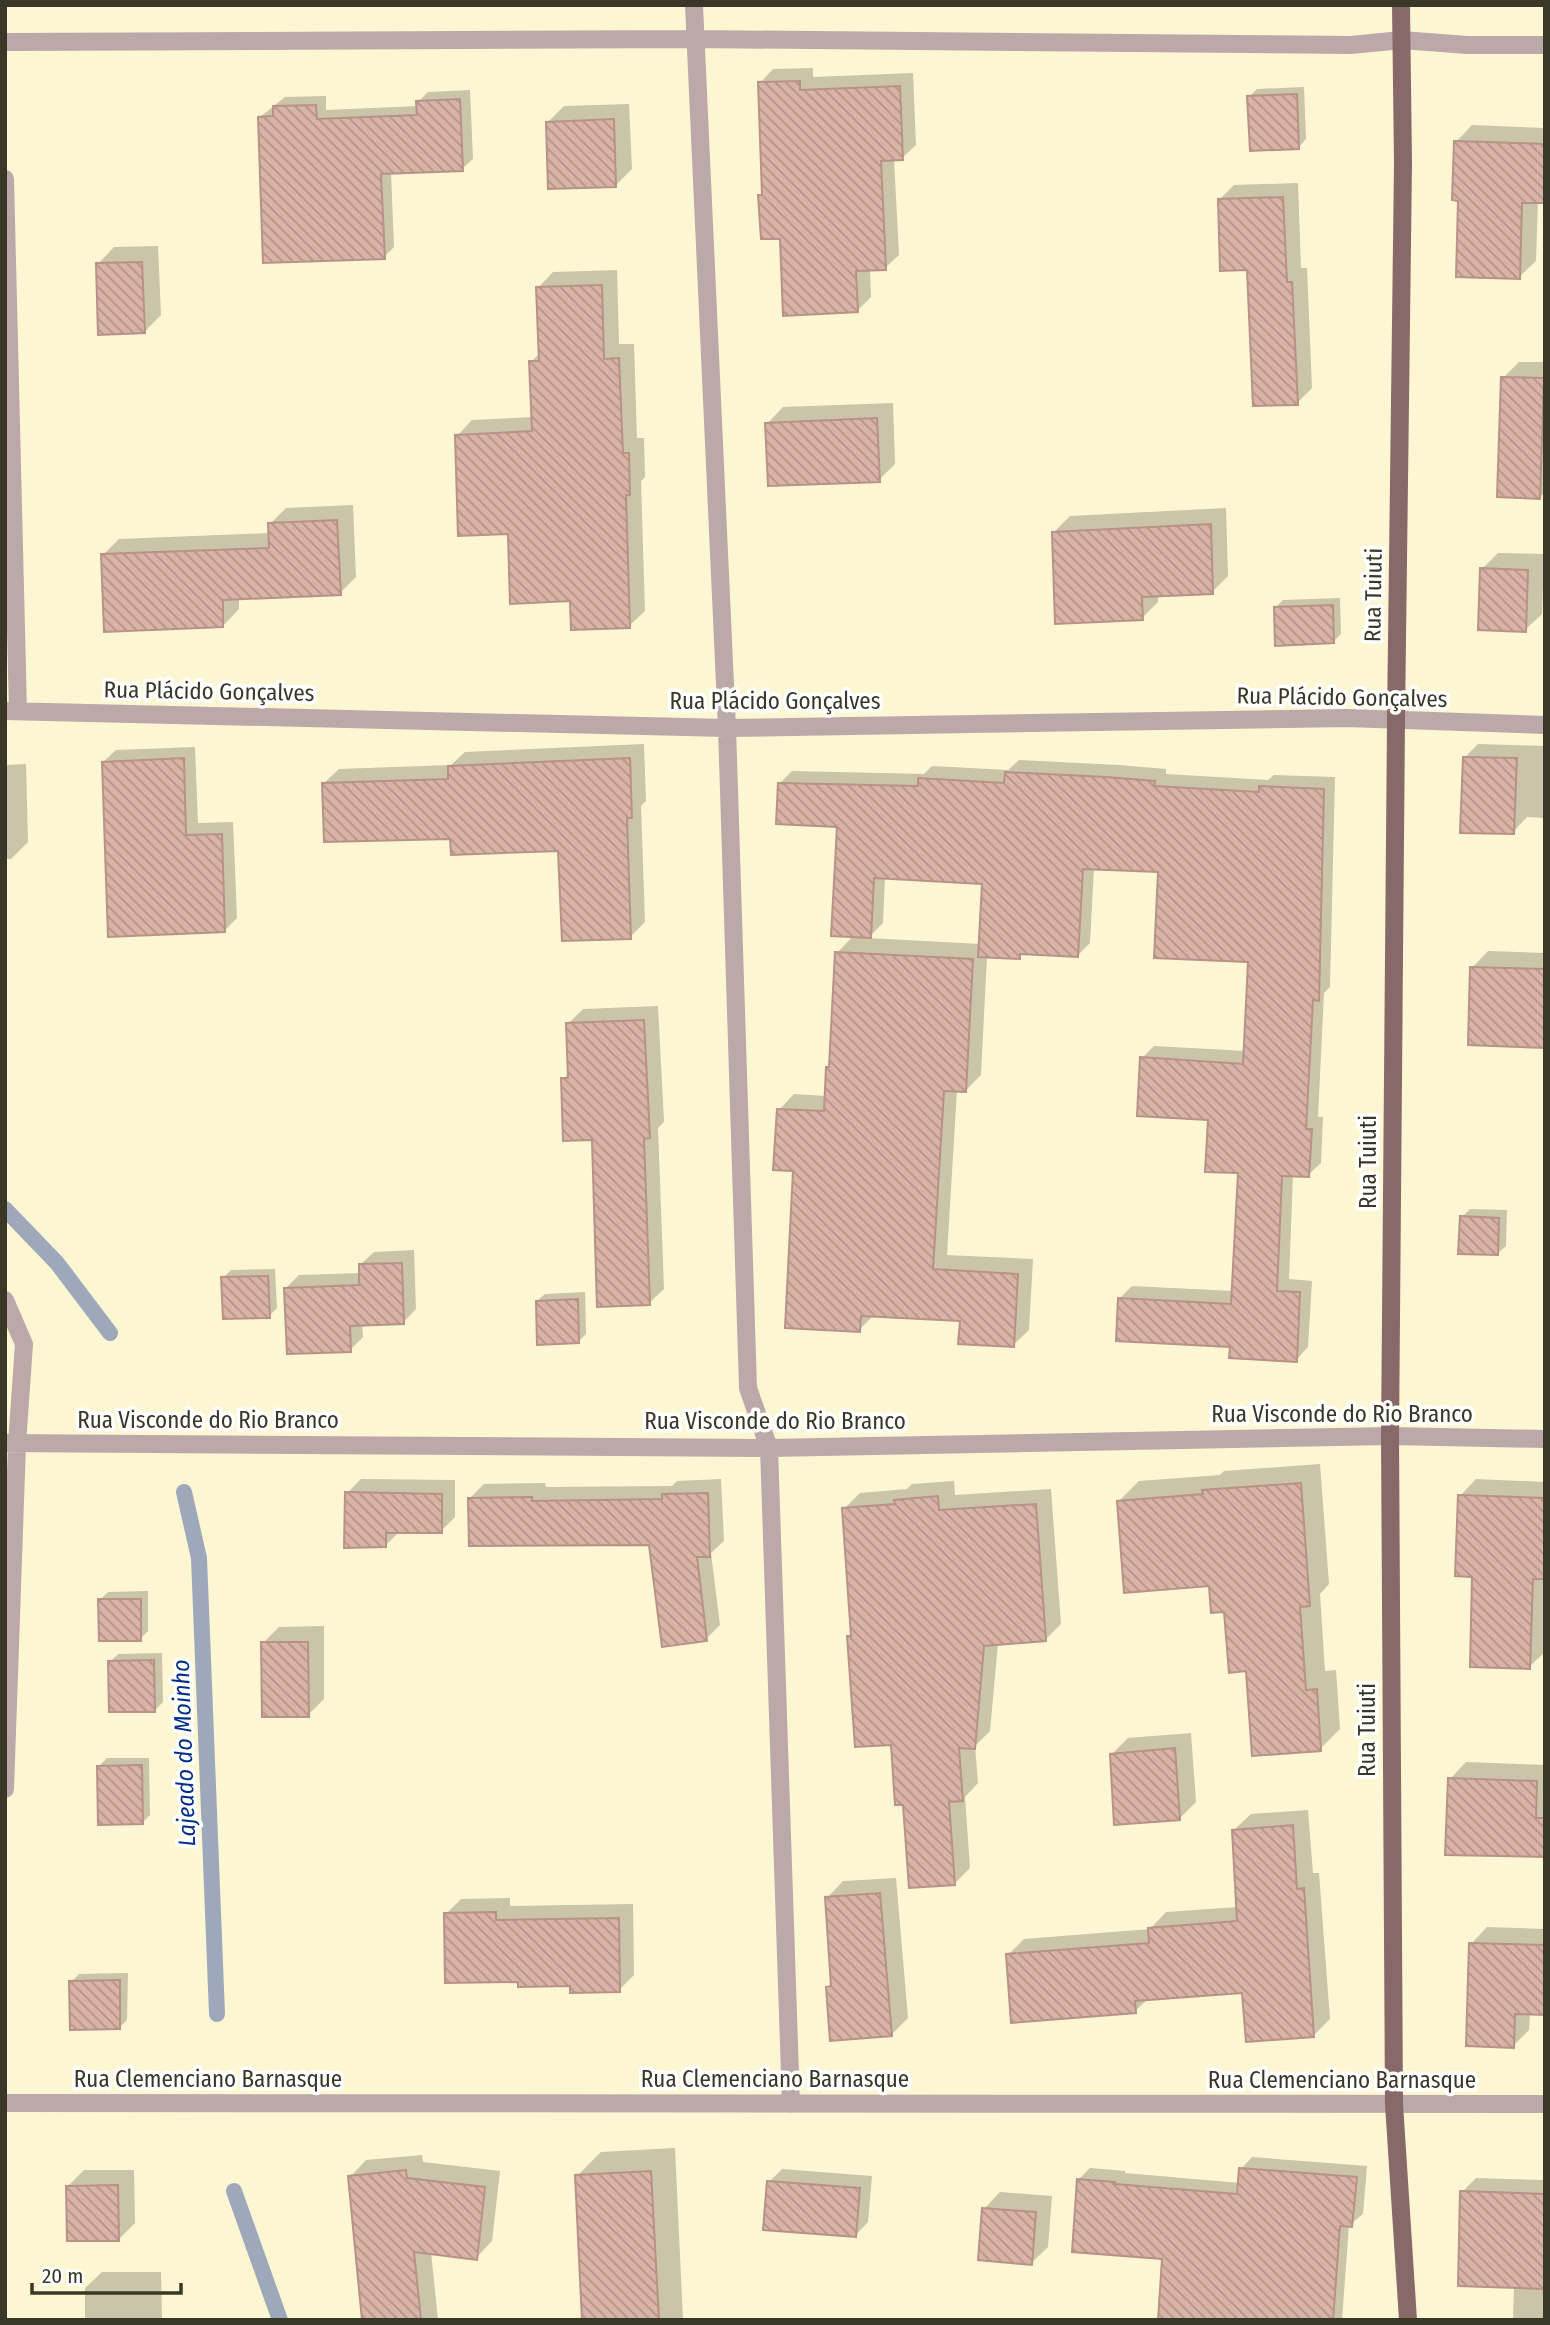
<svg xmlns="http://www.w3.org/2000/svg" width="1550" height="2325" font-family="'Fira Sans Condensed',sans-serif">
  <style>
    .shadow { fill: #0003; fill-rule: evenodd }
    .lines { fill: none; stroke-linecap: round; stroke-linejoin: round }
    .stream { stroke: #9da9bb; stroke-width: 16 }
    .building { fill: url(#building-back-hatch); stroke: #b79286; stroke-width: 2 }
    .minor { stroke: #bba8a9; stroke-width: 18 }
    .major { stroke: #88696a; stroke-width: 18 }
    .labels { text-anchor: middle; stroke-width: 7; stroke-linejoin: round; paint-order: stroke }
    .street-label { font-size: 23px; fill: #393728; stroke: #fff }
    .water-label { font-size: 24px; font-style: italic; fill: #022f86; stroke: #fff }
  </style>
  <defs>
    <pattern id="building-back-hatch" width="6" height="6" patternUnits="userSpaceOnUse" patternTransform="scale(1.75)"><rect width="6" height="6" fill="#dab3a7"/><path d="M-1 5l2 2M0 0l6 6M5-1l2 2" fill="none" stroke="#b29288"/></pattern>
  </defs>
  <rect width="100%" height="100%" fill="#fdf6d2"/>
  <path class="shadow" d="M 813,68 L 813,77 L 913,73 L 916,145 L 902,158 L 894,159 L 899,255 L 885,268 L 870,269 L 871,297 L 857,311 L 782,237 L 760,195 L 764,192 L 760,83 L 773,69 Z
    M 1304,87 L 1306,139 L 1299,147 L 1249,97 L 1257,89 Z
    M 470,90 L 473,159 L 462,169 L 391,172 L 394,247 L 384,257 L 260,117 L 285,97 L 326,96 L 326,110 L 418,106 L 418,102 L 428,92 Z
    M 629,104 L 632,169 L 616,185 L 548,122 L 564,106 Z
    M 1472,125 L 1545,128 L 1545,202 L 1538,201 L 1536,261 L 1519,277 L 1460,199 L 1456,142 Z
    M 1298,183 L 1301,268 L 1307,268 L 1312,388 L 1297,403 L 1249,269 L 1219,200 L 1234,185 Z
    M 158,246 L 161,315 L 144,332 L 98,264 L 114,247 Z
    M 617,270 L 619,344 L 634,344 L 637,438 L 644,438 L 645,477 L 641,481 L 645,611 L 629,626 L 572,600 L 510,532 L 457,436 L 472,420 L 533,417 L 531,362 L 540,353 L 538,288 L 553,272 Z
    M 1519,362 L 1545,362 L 1545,492 L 1540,497 L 1503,378 Z
    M 893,403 L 895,464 L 879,480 L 767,424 L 783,407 Z
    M 353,505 L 356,577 L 340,593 L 239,597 L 239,609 L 223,626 L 103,555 L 119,539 L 270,533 L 270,524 L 286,508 Z
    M 1226,508 L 1228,576 L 1212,592 L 1158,594 L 1158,602 L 1142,618 L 1054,532 L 1070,516 Z
    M 1498,553 L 1544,554 L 1542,614 L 1525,630 L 1482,569 Z
    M 1340,598 L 1341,634 L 1333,642 L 1275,608 L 1283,600 Z
    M 644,744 L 646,801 L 641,806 L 645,922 L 630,937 L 560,849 L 323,784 L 339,769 L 451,765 L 465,752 Z
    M 1478,744 L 1545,746 L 1545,818 L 1527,817 L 1513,832 L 1464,758 Z
    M 195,747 L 198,823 L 233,822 L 237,918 L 225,930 L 103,762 L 116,750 Z
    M 1019,760 L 1119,765 L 1166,769 L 1166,774 L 1268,780 L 1274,775 L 1335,777 L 1330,987 L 1324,993 L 1318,1117 L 1323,1117 L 1321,1163 L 1308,1175 L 1293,1175 L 1289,1279 L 1312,1281 L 1308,1347 L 1296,1360 L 1232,1345 L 1120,1298 L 1132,1286 L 1233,1291 L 1240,1172 L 1210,1118 L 1142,1058 L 1154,1046 L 1246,1051 L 1250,960 L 1160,871 L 1094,868 L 1090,943 L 1078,955 L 1024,952 L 1019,957 L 987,956 L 981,1075 L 965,1091 L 957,1090 L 947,1255 L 1033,1259 L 1029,1330 L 1013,1345 L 962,1320 L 874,1315 L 859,1330 L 779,1110 L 794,1094 L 826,1096 L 828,1067 L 831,1064 L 837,953 L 854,935 L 839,825 L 779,784 L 792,771 L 924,774 L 932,766 L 1008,770 ZM 885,877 L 984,883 L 980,944 L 868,938 L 883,923 Z
    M 26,764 L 28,842 L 11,859 L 5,859 L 5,765 Z
    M 1488,951 L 1545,953 L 1545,1046 L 1472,968 Z
    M 658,1006 L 664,1122 L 658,1128 L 664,1289 L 649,1303 L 593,1139 L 563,1079 L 570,1073 L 568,1024 L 583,1009 Z
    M 1470,1209 L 1507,1210 L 1506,1246 L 1498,1253 L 1462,1217 Z
    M 414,1250 L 416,1309 L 403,1323 L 362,1324 L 363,1337 L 350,1350 L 286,1288 L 299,1275 L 361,1273 L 360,1265 L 374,1252 Z
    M 275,1269 L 277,1308 L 269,1316 L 223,1278 L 231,1270 Z
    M 585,1292 L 586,1334 L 578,1342 L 537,1301 L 545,1294 Z
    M 1320,1464 L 1329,1584 L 1320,1594 L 1325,1671 L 1336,1670 L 1340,1729 L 1320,1749 L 1247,1670 L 1226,1610 L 1211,1584 L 1119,1501 L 1139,1481 L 1220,1475 L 1224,1471 Z
    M 361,1479 L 455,1480 L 455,1517 L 441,1531 L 399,1532 L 385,1546 L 347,1493 Z
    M 721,1479 L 724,1541 L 711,1553 L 720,1625 L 706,1639 L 651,1543 L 470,1498 L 484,1484 L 545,1483 L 546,1487 L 672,1486 L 677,1481 Z
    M 1476,1479 L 1545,1482 L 1545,1652 L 1529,1667 L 1474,1575 L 1460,1496 Z
    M 954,1481 L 955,1495 L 1051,1489 L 1061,1624 L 1045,1640 L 998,1643 L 990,1731 L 975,1746 L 978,1783 L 965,1797 L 970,1868 L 954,1884 L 904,1803 L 892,1743 L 849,1637 L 852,1633 L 844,1509 L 860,1493 L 907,1489 L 912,1484 Z
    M 148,1591 L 148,1631 L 140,1639 L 100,1600 L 108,1592 Z
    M 324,1626 L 324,1699 L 308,1715 L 263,1643 L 279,1627 Z
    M 162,1653 L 163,1702 L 155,1710 L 110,1662 L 118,1654 Z
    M 1191,1733 L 1196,1802 L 1180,1818 L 1111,1755 L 1128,1738 Z
    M 107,1758 L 149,1758 L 150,1815 L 142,1823 L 99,1766 Z
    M 1466,1762 L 1545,1765 L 1545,1845 L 1450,1779 Z
    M 1308,1810 L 1313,1873 L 1319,1873 L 1330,2019 L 1314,2035 L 1244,1991 L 1148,1999 L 1135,2011 L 1008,1955 L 1024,1939 L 1150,1929 L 1166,1912 L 1238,1907 L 1234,1830 L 1251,1814 Z
    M 896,1878 L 908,2018 L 891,2035 L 828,1987 L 833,1983 L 827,1898 L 843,1881 Z
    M 510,1898 L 510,1906 L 633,1904 L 634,1975 L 619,1990 L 520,1980 L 446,1914 L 461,1899 Z
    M 1487,1927 L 1545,1929 L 1545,2013 L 1530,2013 L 1529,2030 L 1513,2046 L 1471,1944 Z
    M 128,1973 L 127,2020 L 120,2027 L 71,1982 L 79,1974 Z
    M 675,2148 L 683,2320 L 584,2320 L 577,2176 L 601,2152 Z
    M 422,2155 L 423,2162 L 500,2171 L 492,2241 L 476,2258 L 431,2252 L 438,2320 L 364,2320 L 350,2177 L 366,2160 Z
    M 1252,2157 L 1367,2166 L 1363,2214 L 1349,2225 L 1342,2320 L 1160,2320 L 1164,2258 L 1079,2179 L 1090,2168 L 1125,2171 L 1125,2173 L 1240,2183 L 1241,2169 Z
    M 782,2169 L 872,2176 L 868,2222 L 855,2236 L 769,2182 Z
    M 84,2170 L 134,2170 L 135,2223 L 119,2239 L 68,2186 Z
    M 1476,2178 L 1545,2180 L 1545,2320 L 1513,2320 L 1514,2286 L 1462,2192 Z
    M 1000,2192 L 1052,2196 L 1048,2247 L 1031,2263 L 984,2209 Z
    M 102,2272 L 161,2272 L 162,2320 L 85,2320 L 85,2288 Z"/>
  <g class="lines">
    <path class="stream" d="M 5,1209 L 57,1263 L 110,1333
      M 184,1492 L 199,1558 L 217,2014
      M 234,2191 L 280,2320"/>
  </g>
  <path class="building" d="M 800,81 L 800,90 L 900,86 L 903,160 L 881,161 L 886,270 L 856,271 L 858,312 L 783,316 L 780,239 L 761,239 L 758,195 L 762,195 L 758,82 Z
    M 1297,94 L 1299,149 L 1250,151 L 1247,96 Z
    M 460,99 L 463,171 L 381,174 L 385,259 L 263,263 L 258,117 L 273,116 L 273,106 L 316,105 L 317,119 L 417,115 L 416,101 Z
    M 614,119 L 616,187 L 548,189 L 546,122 Z
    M 1454,141 L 1545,144 L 1545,203 L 1522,203 L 1520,279 L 1456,277 L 1458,201 L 1452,200 Z
    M 1283,197 L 1287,282 L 1292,282 L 1298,405 L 1253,406 L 1247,270 L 1220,271 L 1218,199 Z
    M 142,262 L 145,333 L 98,335 L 96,263 Z
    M 602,285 L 604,359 L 619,358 L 623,453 L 629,453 L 630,495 L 626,495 L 630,628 L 571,630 L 570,601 L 510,604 L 508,534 L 458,536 L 455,435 L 532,431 L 529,361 L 539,361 L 536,287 Z
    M 1501,377 L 1544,378 L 1540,499 L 1497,497 Z
    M 877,418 L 880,482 L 768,486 L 765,423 Z
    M 337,520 L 341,595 L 223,600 L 223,627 L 104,632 L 101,554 L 269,548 L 268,523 Z
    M 1211,524 L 1213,594 L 1142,597 L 1143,620 L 1055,624 L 1052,532 Z
    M 1480,568 L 1528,570 L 1526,632 L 1478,630 Z
    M 1333,605 L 1334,643 L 1275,646 L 1274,607 Z
    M 1463,757 L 1517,758 L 1514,834 L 1460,833 Z
    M 184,758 L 186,835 L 222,834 L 225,932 L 108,937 L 102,762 Z
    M 630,758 L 632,818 L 627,818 L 631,939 L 562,941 L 558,851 L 451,855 L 450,839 L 324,842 L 322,783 L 448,779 L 448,766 Z
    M 1005,772 L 1106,777 L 1155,781 L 1154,786 L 1259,792 L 1259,786 L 1324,789 L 1319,1001 L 1313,1000 L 1306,1129 L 1312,1129 L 1309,1177 L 1282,1176 L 1277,1291 L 1300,1292 L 1297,1362 L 1229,1358 L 1230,1347 L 1116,1341 L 1118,1298 L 1231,1304 L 1238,1173 L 1205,1172 L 1208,1120 L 1137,1116 L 1140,1057 L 1243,1064 L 1248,962 L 1154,958 L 1158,872 L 1083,869 L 1078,957 L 1020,954 L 1020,959 L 978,957 L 982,884 L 874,878 L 871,938 L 831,936 L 837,827 L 776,824 L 778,783 L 918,786 L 918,778 L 1004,783 Z
    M 835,952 L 973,959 L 966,1092 L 944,1091 L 933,1269 L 1018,1274 L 1014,1347 L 958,1344 L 960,1321 L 861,1316 L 860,1332 L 785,1328 L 793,1171 L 773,1170 L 777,1109 L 824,1111 L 826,1067 L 829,1067 Z
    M 1470,967 L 1545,969 L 1545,1048 L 1468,1045 Z
    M 644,1020 L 650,1138 L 644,1139 L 650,1305 L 597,1307 L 592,1140 L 563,1141 L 561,1078 L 568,1078 L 566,1023 Z
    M 1460,1216 L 1499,1218 L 1498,1255 L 1458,1254 Z
    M 402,1263 L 404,1324 L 350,1326 L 351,1352 L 287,1354 L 284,1288 L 359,1285 L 359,1264 Z
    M 268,1276 L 270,1318 L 223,1319 L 221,1277 Z
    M 578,1299 L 579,1343 L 537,1345 L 536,1301 Z
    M 1301,1483 L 1310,1606 L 1300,1607 L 1306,1690 L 1317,1689 L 1321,1751 L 1252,1756 L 1246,1671 L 1229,1673 L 1224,1612 L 1211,1613 L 1209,1586 L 1124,1593 L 1117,1501 L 1203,1494 L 1202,1490 Z
    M 345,1492 L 442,1494 L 442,1533 L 386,1533 L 386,1547 L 344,1548 Z
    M 708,1493 L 710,1557 L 697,1557 L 707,1641 L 662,1647 L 649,1545 L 469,1546 L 468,1498 L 532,1497 L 532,1501 L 662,1499 L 662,1494 Z
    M 1458,1495 L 1545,1498 L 1545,1579 L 1533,1579 L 1530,1669 L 1470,1667 L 1472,1577 L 1455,1576 Z
    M 938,1496 L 939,1510 L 1036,1504 L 1046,1641 L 984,1646 L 975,1749 L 959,1748 L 963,1801 L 949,1802 L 955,1885 L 909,1888 L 903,1805 L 895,1805 L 891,1745 L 855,1747 L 847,1636 L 851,1636 L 842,1508 L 895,1504 L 894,1500 Z
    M 98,1599 L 141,1599 L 141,1641 L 99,1641 Z
    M 261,1642 L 308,1642 L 309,1717 L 262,1717 Z
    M 154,1660 L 155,1712 L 109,1712 L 108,1661 Z
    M 1175,1748 L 1180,1820 L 1114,1825 L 1110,1754 Z
    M 142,1765 L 143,1824 L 98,1825 L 97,1766 Z
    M 1448,1778 L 1537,1781 L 1536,1818 L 1545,1818 L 1545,1857 L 1445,1855 Z
    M 1293,1825 L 1297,1889 L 1304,1888 L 1314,2037 L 1246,2042 L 1242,1993 L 1135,2001 L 1136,2013 L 1011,2023 L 1006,1954 L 1149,1943 L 1148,1928 L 1237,1921 L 1232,1830 Z
    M 880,1893 L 892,2036 L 830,2041 L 826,1987 L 831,1986 L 825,1897 Z
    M 496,1912 L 496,1920 L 619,1918 L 620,1992 L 570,1993 L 570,1986 L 518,1987 L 518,1982 L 445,1983 L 444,1913 Z
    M 1469,1943 L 1545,1945 L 1545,2015 L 1515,2014 L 1514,2048 L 1466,2046 Z
    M 120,1980 L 120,2029 L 70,2030 L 69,1981 Z
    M 1239,2168 L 1357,2177 L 1352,2227 L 1340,2226 L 1333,2320 L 1158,2320 L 1162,2259 L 1072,2252 L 1077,2179 L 1115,2182 L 1115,2184 L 1237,2194 Z
    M 406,2170 L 407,2178 L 485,2187 L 477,2260 L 414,2252 L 421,2320 L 362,2320 L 348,2176 Z
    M 651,2171 L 659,2320 L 582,2320 L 575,2175 Z
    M 767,2181 L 860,2188 L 856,2237 L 763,2230 Z
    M 118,2185 L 119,2241 L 67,2241 L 66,2186 Z
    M 1460,2191 L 1545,2194 L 1545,2289 L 1458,2286 Z
    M 982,2208 L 1036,2212 L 1032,2265 L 978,2260 Z"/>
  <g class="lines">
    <path class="minor" d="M 694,5 L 727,728 L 748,1388 L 769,1448 L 791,2104
      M 5,42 L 695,39 L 1351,45 L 1402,40 L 1467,45 L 1545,45
      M 5,179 L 18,711
      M 5,711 L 727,728 L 1347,718 L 1545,725
      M 5,1300 L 24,1344 L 17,1444 L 5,1789
      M 5,1443 L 769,1448 L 1390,1436 L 1545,1439
      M 5,2103 L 1545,2104"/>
    <path class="major" d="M 1401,5 L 1403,163 L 1396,720 L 1390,1436 L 1394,2104 L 1408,2320"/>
  </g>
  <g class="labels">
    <g class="street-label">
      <text transform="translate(1373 595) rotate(-89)" y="8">Rua Tuiuti</text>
      <text transform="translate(209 691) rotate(1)" y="8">Rua Plácido Gonçalves</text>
      <text transform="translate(1342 697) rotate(1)" y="8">Rua Plácido Gonçalves</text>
      <text x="775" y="709">Rua Plácido Gonçalves</text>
      <text transform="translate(1368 1162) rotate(-90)" y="8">Rua Tuiuti</text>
      <text x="1342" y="1422">Rua Visconde do Rio Branco</text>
      <text x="208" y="1428">Rua Visconde do Rio Branco</text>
      <text x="775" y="1429">Rua Visconde do Rio Branco</text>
      <text transform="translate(1367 1730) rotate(-90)" y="8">Rua Tuiuti</text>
      <text x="208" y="2087">Rua Clemenciano Barnasque</text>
      <text x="775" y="2087">Rua Clemenciano Barnasque</text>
      <text x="1342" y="2088">Rua Clemenciano Barnasque</text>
    </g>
    <g class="water-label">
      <text transform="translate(184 1753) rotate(-92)" y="8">Lajeado do Moinho</text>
    </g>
  </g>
  <rect width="1550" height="2325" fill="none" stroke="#393728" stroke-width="14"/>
  <path d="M32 2283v10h149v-10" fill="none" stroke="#393728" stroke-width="3.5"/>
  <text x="42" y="2283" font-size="21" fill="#393728" stroke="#ffffff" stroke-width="5" paint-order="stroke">20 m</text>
</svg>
